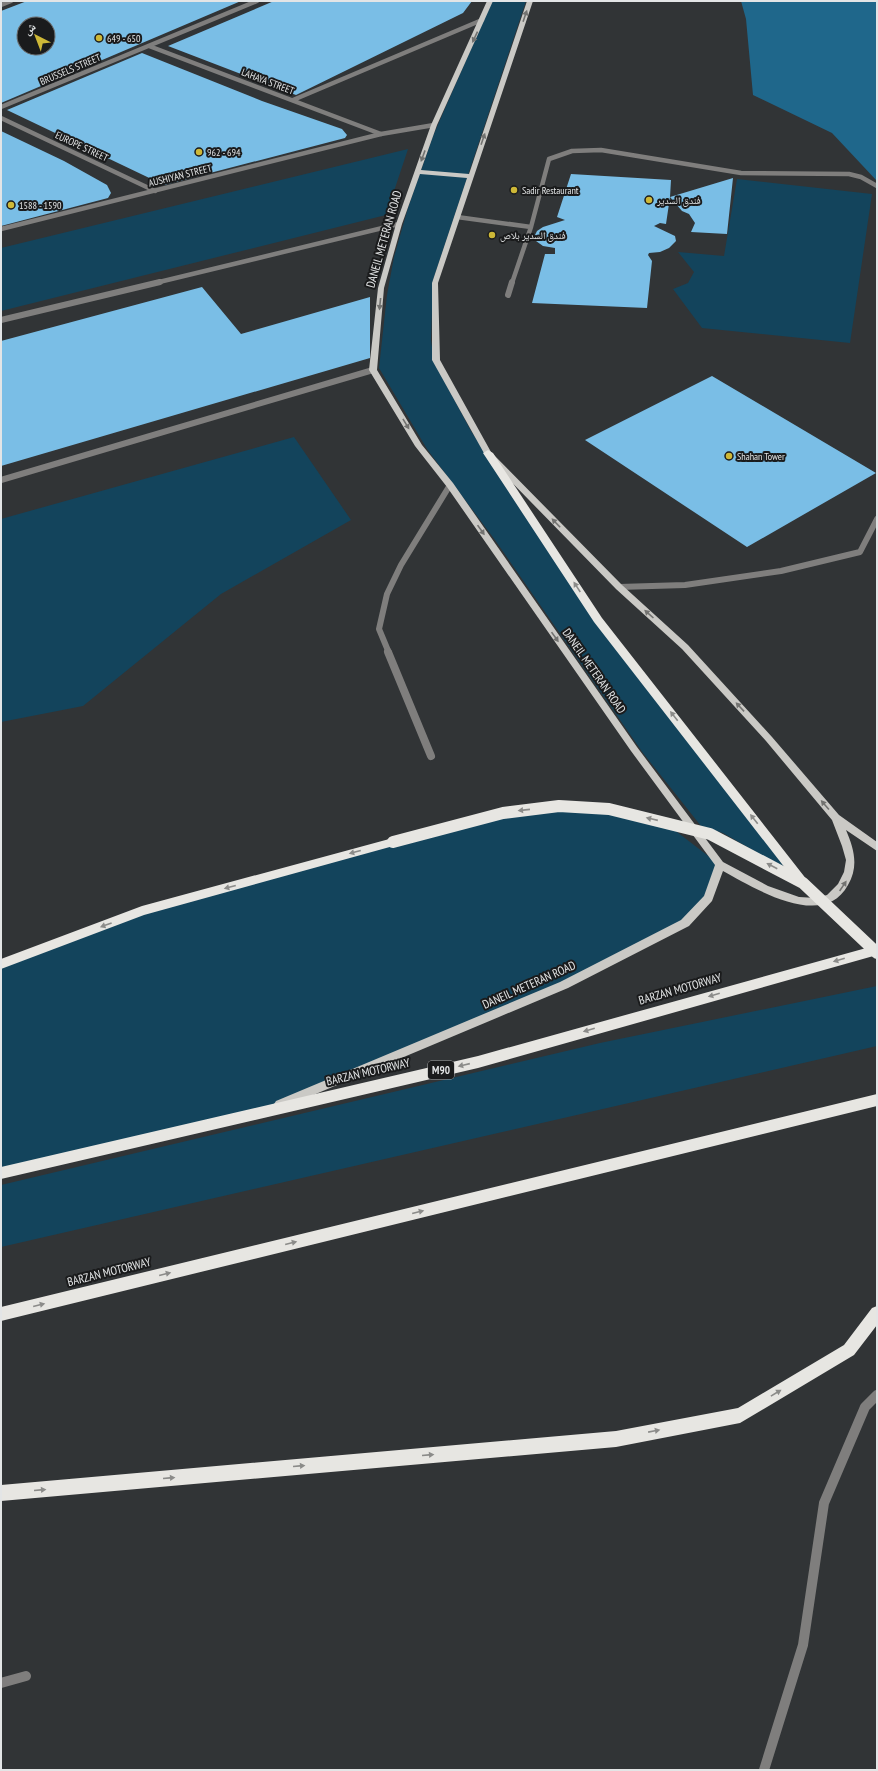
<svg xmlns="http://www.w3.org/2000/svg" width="878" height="1771" font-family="'PT Sans Narrow','Noto Naskh Arabic',sans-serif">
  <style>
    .green { fill: #13445c }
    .forest { fill: #1f678b }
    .building { fill: #7abee6; fill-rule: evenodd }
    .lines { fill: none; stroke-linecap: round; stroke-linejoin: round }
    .service-far3 { stroke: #7f7e7d; stroke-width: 4.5 }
    .service-far2 { stroke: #7f7e7d; stroke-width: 6 }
    .service-far1 { stroke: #7f7e7d; stroke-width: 8 }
    .service { stroke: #7f7e7d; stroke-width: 10 }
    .minor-far2 { stroke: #7f7e7d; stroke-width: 4.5 }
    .minor-far1 { stroke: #7f7e7d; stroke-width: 6 }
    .minor { stroke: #7f7e7d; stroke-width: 10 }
    .tertiary { stroke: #7f7e7d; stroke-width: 4.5 }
    .primary { fill: #cac9c5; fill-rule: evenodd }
    .motorway { fill: #e7e6e2; fill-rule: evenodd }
    .motorway-bridge { stroke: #e7e6e2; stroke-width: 12 }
    .oneway { fill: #727270 }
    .oneway2 { fill: #8b8b89 }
    .poi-dot { fill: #ceb837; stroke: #1a1b1c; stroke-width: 1.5 }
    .labels { text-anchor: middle; stroke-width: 4; stroke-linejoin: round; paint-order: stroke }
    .far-poi-label { font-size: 10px; fill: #e3e5e6; stroke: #1a1b1c; text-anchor: start }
    .far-street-label { font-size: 10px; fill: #e3e5e6; stroke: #1a1b1c }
    .shield { fill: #1a1b1c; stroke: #a7a8a9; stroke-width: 1 }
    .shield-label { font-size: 11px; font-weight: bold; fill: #e3e5e6 }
    .street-label { font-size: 12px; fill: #e3e5e6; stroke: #1a1b1c }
  </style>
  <rect width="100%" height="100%" fill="#313436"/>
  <path class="green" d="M 492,1 L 526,1 L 433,280 L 431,340 L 434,362 L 471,431 L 569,578 L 786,869 L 723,833 L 701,826 L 643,753 L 495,540 L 427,449 L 379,368 L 387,295 L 394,257 L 408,208 L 433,136 Z
    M 408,149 L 386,215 L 1,311 L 1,248 Z
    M 737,179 L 872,194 L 850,343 L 702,328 L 673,289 L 688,283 L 694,272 L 678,252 L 724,256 Z
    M 294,437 L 351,520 L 221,594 L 83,706 L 1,722 L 1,519 Z
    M 559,806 L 664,822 L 720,865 L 708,898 L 685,923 L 564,985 L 262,1112 L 1,1173 L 1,964 L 142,911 L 393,842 Z
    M 877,986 L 877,1046 L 1,1247 L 1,1185 L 600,1043 Z"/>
  <path class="forest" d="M 741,1 L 877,1 L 877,181 L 832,133 L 753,95 L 746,19 Z"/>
  <path class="building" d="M 27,1 L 241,1 L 1,103 L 1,11 ZM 24,24 L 48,24 L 48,48 L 24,48 Z
    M 274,1 L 472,1 L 463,13 L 296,95 L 168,46 Z
    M 142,53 L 262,101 L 342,129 L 347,135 L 345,138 L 164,185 L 7,110 Z
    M 1,131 L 64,161 L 107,185 L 111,193 L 108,198 L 1,226 Z
    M 571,174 L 671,180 L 670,197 L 733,178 L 727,234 L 691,232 L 695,223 L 689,214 L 682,211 L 670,197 L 666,224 L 660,223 L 654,226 L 675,236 L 676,241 L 669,248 L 660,252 L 649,253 L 648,255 L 652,261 L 647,308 L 532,303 L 545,254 L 555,254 L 555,248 L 543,246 L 536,241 L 535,235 L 537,231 L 543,227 L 565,220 L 557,217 Z
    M 202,287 L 241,334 L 370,297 L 370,358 L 1,466 L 1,341 Z
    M 712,376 L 876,473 L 747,547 L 585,440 Z"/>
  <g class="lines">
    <path class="service-far3" d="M 457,217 L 531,227
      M 512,283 L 531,227 L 549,159 L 572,151 L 601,150 L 741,173 L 849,174 L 861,177 L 877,186"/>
    <path class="service-far2" d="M 508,295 L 512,282
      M 619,587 L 685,585 L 781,571 L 860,552 L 877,519
      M 389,653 L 379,629 L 387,594 L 401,565 L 450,485"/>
    <path class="service-far1" d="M 388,652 L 431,756"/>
    <path class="service" d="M 764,1770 L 803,1645 L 824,1503 L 865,1407 L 877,1395"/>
    <path class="minor-far2" d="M 1,5 L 11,1
      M 149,46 L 381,134
      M 293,100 L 482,20
      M 1,107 L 257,1
      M 1,118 L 155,191
      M 155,283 L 399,224"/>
    <path class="minor-far1" d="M 1,320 L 160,282
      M 1,480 L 373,370"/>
    <path class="minor" d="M 1,1683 L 26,1676"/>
    <path class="tertiary" d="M 1,229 L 381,134 L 434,125"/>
    <path class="primary" d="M 487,1 L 493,1 L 437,125 L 421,170 L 469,174 L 527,1 L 533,1 L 438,283 L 440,360 L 491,452 L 622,585 L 688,645 L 772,737 L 839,815 L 877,842 L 877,851 L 846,830 C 854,849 859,866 848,885 C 823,931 754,888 723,871 L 712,901 L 689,926 L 568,988 L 280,1109 L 276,1107 L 274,1104 L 276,1101 L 560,982 L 681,920 L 704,896 L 715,865 L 631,751 L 447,487 L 415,446 L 369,370 L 378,288 L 396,224 L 431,125 ZM 420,174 L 467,178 L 432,283 L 432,360 L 485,455 L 616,589 L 682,649 L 766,741 L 832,820 L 842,846 L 846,860 L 844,872 L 838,884 L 827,895 L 816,898 L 799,897 L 768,886 L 723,862 L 637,747 L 453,483 L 422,445 L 377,370 L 384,288 L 402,224 Z"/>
    <path class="motorway" d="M 488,450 L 493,453 L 602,618 L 807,880 L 809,883 L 807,886 L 803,888 L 799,886 L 594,622 L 483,453 Z
      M 393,838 L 397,839 L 399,842 L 397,845 L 144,915 L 1,969 L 1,959 L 142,906 Z
      M 877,945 L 877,955 L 478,1068 L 1,1179 L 1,1167 L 478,1056 Z
      M 877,1094 L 877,1106 L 1,1321 L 1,1307 Z
      M 877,1306 L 877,1325 L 854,1355 L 740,1423 L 616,1447 L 1,1501 L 1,1485 L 616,1431 L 738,1408 L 844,1345 L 872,1308 Z"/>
    <path class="motorway-bridge" d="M 393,842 L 503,813 L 559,806 L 609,809 L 710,834 L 803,883 L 877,953"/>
  </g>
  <defs><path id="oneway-solid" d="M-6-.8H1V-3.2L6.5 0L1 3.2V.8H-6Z"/></defs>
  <g class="oneway">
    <use href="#oneway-solid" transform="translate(525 16) rotate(-71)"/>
    <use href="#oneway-solid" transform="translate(475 37) rotate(115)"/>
    <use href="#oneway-solid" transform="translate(483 139) rotate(-71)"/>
    <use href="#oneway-solid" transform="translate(423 156) rotate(110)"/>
    <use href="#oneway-solid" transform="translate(380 304) rotate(96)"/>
    <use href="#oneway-solid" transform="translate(406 424) rotate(59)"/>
    <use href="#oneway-solid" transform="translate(556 523) rotate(-134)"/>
    <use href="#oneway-solid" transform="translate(481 530) rotate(55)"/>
    <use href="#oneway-solid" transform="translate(649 614) rotate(-138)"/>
    <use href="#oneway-solid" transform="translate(555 637) rotate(55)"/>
    <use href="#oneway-solid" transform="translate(740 707) rotate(-133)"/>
    <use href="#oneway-solid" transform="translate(825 805) rotate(-131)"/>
    <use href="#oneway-solid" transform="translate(843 886) rotate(-56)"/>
  </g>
  <g class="oneway2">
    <use href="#oneway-solid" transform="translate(577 587) rotate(-123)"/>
    <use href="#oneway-solid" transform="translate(674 716) rotate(-128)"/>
    <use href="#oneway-solid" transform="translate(524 810) rotate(174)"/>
    <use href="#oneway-solid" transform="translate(652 819) rotate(-167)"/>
    <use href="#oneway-solid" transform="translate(754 819) rotate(-128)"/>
    <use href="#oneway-solid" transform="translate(355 852) rotate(165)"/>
    <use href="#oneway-solid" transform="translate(772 866) rotate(-152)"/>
    <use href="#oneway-solid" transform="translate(230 887) rotate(165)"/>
    <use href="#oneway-solid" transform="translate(106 925) rotate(160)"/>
    <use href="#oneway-solid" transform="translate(839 960) rotate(164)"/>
    <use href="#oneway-solid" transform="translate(714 995) rotate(164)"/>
    <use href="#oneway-solid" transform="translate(589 1030) rotate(164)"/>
    <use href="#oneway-solid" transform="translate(464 1065) rotate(167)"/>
    <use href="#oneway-solid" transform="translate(418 1212) rotate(-14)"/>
    <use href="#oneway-solid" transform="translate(291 1243) rotate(-14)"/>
    <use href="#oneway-solid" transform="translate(165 1274) rotate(-14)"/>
    <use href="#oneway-solid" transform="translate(39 1305) rotate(-14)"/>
    <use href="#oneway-solid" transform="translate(776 1393) rotate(-31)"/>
    <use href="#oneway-solid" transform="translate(654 1431) rotate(-11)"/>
    <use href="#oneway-solid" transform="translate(428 1455) rotate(-5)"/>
    <use href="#oneway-solid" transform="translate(299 1466) rotate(-5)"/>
    <use href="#oneway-solid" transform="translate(169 1478) rotate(-5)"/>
    <use href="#oneway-solid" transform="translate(40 1490) rotate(-5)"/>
  </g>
  <g class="poi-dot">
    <circle cx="99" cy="38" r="4"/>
    <circle cx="199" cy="152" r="4"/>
    <circle cx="514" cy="190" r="4"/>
    <circle cx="649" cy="200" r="4"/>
    <circle cx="11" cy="205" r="4"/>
    <circle cx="492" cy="235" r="4"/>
    <circle cx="729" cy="456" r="4"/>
  </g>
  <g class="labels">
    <g class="far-poi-label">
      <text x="107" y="42">649 - 650</text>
      <text x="207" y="156">962 - 694</text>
      <text x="522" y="194">Sadir Restaurant</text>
      <text x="657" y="204">فندق السدير</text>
      <text x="19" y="209">1588 - 1590</text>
      <text x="500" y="239">فندق السدير بلاص</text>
      <text x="737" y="460">Shahan Tower</text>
    </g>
    <g class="far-street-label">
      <text transform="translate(70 69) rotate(-23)" y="4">BRUSSELS STREET</text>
      <text transform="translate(268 81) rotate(21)" y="4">LAHAYA STREET</text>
      <text transform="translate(82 146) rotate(25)" y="4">EUROPE STREET</text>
      <text transform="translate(180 175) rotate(-14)" y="4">AUSHIYAN STREET</text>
    </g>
    <rect class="shield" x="428" y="1061" width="26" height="18" rx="3"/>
    <g class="shield-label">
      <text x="441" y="1074">M90</text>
    </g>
    <g class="street-label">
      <text transform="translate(384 239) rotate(-74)" y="4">DANEIL METERAN ROAD</text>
      <text transform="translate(594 671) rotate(55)" y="4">DANEIL METERAN ROAD</text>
      <text transform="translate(529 985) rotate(-24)" y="4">DANEIL METERAN ROAD</text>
      <text transform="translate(680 989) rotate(-16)" y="4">BARZAN MOTORWAY</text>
      <text transform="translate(368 1072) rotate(-13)" y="4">BARZAN MOTORWAY</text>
      <text transform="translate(109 1272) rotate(-14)" y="4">BARZAN MOTORWAY</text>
    </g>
  </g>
  <rect width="878" height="1771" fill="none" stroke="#e3e5e6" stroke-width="4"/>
  <g transform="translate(36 36) rotate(318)"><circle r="19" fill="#1a1b1c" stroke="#6a6c6d"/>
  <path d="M0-3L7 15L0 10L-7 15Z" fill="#ceb837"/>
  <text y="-6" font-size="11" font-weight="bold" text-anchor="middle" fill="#e3e5e6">ش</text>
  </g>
</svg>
